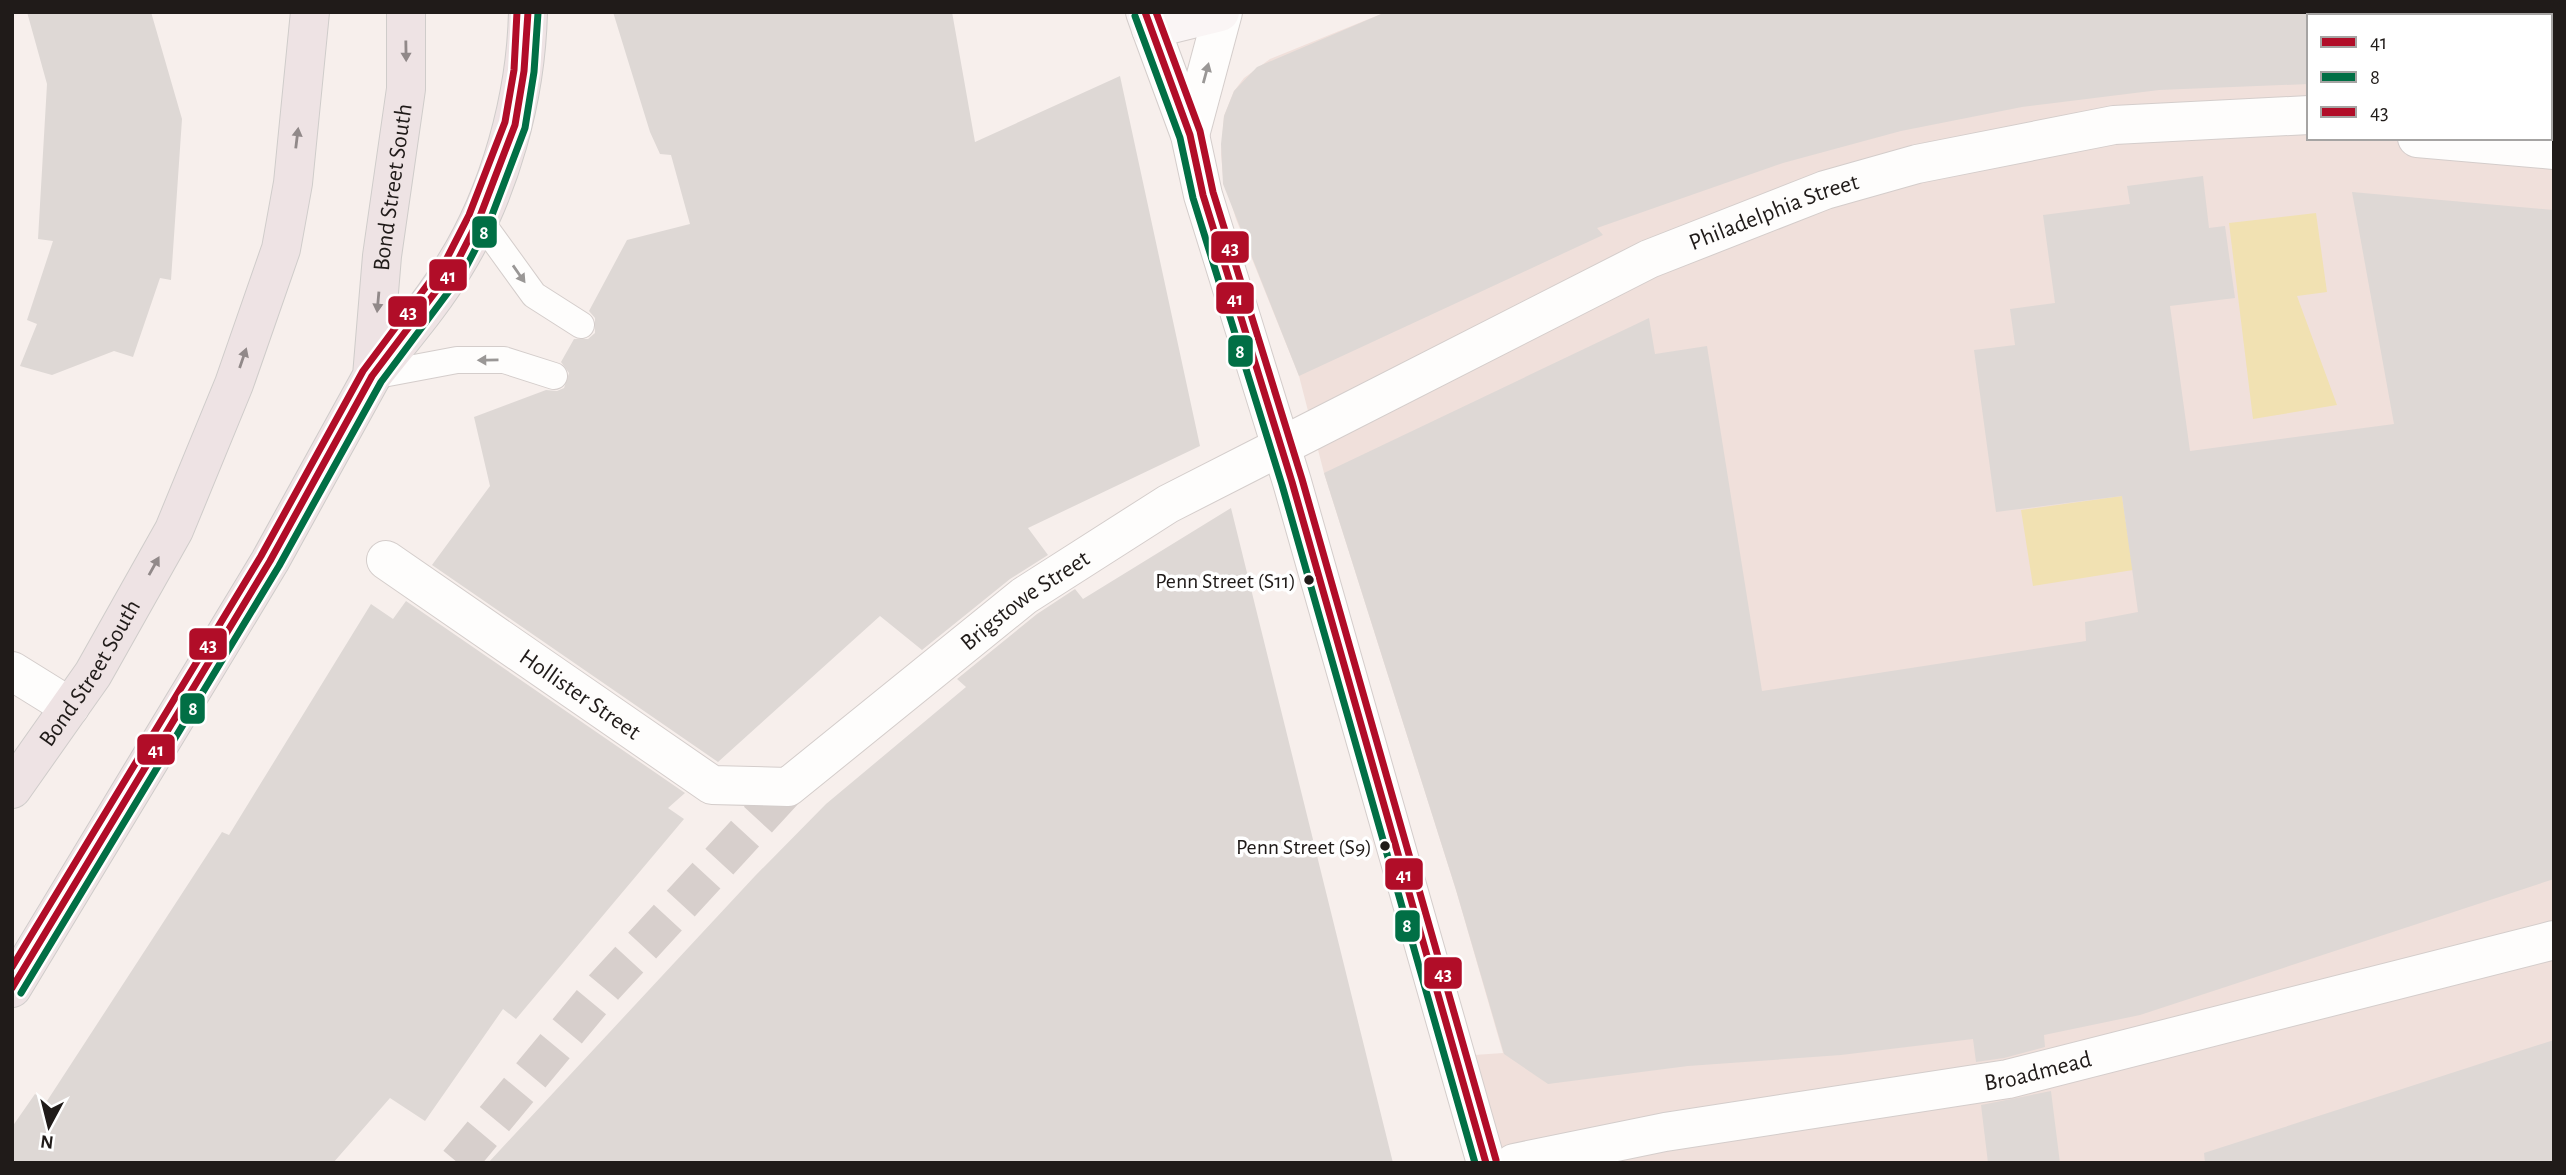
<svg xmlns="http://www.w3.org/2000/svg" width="2566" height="1175" font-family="'Alegreya Sans',sans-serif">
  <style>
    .built { fill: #f0e0db }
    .green { fill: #f1e1b2 }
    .building { fill: #ded8d5 }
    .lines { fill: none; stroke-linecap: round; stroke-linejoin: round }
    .street-tunnel { stroke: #d7cfcc; stroke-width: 38; stroke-dasharray: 38 19; stroke-linecap: butt }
    .lane-casing { stroke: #d4cdcb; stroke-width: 28 }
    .street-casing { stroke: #d4cdcb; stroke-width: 40 }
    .secondary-casing { stroke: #d4cdcb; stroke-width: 40 }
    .highway-casing { stroke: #cfccca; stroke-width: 40 }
    .lane { stroke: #fefdfc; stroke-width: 26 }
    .street { stroke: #fefdfc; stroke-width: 38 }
    .secondary { stroke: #faf5f5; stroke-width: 38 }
    .highway { stroke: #eee3e4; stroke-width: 38 }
    .bus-1-casing { stroke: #fff; stroke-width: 12 }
    .bus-2-casing { stroke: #fff; stroke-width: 12 }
    .bus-3-casing { stroke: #fff; stroke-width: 12 }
    .bus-1 { stroke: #b10d28; stroke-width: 7 }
    .bus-2 { stroke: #016f45; stroke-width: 7 }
    .bus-3 { stroke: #b10d28; stroke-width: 7 }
    .oneway { fill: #918989 }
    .oneway2 { fill: #9a9796 }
    .bus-dot { fill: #201b19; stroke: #fff; stroke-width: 2.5 }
    .labels { text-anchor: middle; stroke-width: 7; stroke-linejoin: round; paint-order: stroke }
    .bus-label { font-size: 22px; fill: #201b19; stroke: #fff; text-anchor: end }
    .street-label { font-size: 24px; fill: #201b19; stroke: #fff }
    .line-badge { stroke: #fff; stroke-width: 2.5 }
    .badge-label { font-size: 19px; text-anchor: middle; font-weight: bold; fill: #fff }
  </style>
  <rect width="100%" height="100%" fill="#f7efec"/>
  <path class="built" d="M 1386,12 L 2309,30 L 2309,138 L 2550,138 L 2550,16 L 2348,16 L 2349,12 L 2554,12 L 2554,1163 L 1500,1163 L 1474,1055 L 1503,1053 L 1456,890 L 1324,473 L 1299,376 L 1236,219 L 1223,176 L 1221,154 L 1224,116 L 1234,91 L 1244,78 L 1270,59 Z"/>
  <path class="green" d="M 2316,213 L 2327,292 L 2297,296 L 2337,405 L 2253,419 L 2229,223 Z
    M 2122,496 L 2133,570 L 2033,586 L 2021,510 Z"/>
  <path class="building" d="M 27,12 L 151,12 L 182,119 L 171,280 L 160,278 L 133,357 L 114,351 L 52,375 L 20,366 L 37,324 L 27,320 L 53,241 L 38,239 L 47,84 Z
    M 613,12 L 952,12 L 975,142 L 1120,76 L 1200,446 L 1028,528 L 1048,555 L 1010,579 L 922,650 L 880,616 L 718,762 L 432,565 L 490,486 L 474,417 L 546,390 L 557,391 L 564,388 L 569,373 L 561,362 L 574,339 L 588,339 L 595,333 L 595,318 L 589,311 L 627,240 L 690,224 L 671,155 L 660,154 L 650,132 Z
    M 1386,12 L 2309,12 L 2309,84 L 2159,90 L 2022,107 L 1901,131 L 1783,163 L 1597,228 L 1603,235 L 1299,376 L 1223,184 L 1221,144 L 1224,116 L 1234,91 L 1257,67 Z
    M 2203,176 L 2209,228 L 2225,226 L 2235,298 L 2170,306 L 2190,451 L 2394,424 L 2352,192 L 2554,210 L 2554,879 L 2140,1015 L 2044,1035 L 2045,1047 L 2004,1058 L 1976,1062 L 1973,1039 L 1841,1055 L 1688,1066 L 1548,1084 L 1504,1054 L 1456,890 L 1324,473 L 1649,318 L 1655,354 L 1707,346 L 1762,691 L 2086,641 L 2085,622 L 2138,612 L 2122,496 L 1996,512 L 1974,350 L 2015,345 L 2010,309 L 2055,303 L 2043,215 L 2130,204 L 2127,186 Z
    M 1231,508 L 1393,1163 L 488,1163 L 755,876 L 826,804 L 966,687 L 957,679 L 1037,614 L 1075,589 L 1083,599 Z
    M 406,601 L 685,793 L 668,808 L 684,819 L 516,1019 L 503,1009 L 425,1121 L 390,1098 L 333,1163 L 12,1163 L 12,1127 L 35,1094 L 47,1101 L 222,832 L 229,835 L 371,604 L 393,619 Z
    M 2554,1040 L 2554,1163 L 2205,1163 L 2204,1153 Z
    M 2051,1091 L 2060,1163 L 1988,1163 L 1981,1105 Z"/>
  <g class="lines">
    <path class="street-tunnel" d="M 458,1163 L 604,987 L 788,787"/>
    <defs>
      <path id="lane" d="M 479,219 L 534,295 L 581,325
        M 372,376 L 457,360 L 504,360 L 554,376"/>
      <g id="street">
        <path d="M 1151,29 L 1190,135 L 1203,195 L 1292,482 L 1486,1163"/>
        <path d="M 1190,135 L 1223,12"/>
        <path d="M 2417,138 L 2554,150"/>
        <path id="s1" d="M 386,560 L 712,785 L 788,787 L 1024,596 L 1168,504 L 1649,259 L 1825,190 L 1917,164 L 2114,125 L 2309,115"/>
        <path d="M 12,671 L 70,707"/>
        <path id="s2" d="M 1514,1163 L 1665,1132 L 2008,1079 L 2554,940"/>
      </g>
      <path id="secondary" d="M 1145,12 L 1151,29 L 1220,12"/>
      <g id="highway">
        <path d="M 372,376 C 400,340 432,304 455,265 C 500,192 526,98 528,12"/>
        <path id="s3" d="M 12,789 L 93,674 L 174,530 L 234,384 L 281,249 L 293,183 L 310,12"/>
        <path id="s4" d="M 12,988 L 270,561 L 372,376 L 382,256 L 406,89 L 406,12"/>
      </g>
    </defs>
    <use href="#lane" class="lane-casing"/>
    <use href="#street" class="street-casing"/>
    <use href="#secondary" class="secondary-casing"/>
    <use href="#highway" class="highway-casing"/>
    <use href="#lane" class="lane"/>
    <use href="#street" class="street"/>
    <use href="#secondary" class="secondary"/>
    <use href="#highway" class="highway"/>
    <defs>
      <path id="bus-1" d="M 1145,12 L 1190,135 L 1203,195 L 1292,482 L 1486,1163
        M 12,988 L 270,561 L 372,376 L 455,266 L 479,219 L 515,125 L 524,71 L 528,12"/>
      <path id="bus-2" d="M 1135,16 L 1180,138 L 1193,198 L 1282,485 L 1475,1163
        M 21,993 L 279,566 L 381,382 L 464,271 L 489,223 L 525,128 L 534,72 L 538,13"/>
      <path id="bus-3" d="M 1156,12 L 1200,131 L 1213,192 L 1302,479 L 1496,1160
        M 12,967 L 261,556 L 363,371 L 446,260 L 469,215 L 505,122 L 514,70 L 517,12"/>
    </defs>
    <use href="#bus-1" class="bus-1-casing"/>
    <use href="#bus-2" class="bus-2-casing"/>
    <use href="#bus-3" class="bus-3-casing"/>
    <use href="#bus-1" class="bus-1"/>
    <use href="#bus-2" class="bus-2"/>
    <use href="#bus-3" class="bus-3"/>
  </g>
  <defs><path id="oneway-solid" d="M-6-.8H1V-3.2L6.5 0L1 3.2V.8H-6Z" transform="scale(1.75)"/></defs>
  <g class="oneway">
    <use href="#oneway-solid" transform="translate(406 51) rotate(89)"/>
    <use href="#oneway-solid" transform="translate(297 138) rotate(-83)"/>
    <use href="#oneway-solid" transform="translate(378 302) rotate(95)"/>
    <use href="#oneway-solid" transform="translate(243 358) rotate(-71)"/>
    <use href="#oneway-solid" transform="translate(154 566) rotate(-61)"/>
  </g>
  <g class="oneway2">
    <use href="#oneway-solid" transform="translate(1206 73) rotate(-75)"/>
    <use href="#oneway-solid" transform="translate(519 274) rotate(55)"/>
    <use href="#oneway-solid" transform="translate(488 360) rotate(179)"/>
  </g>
  <g class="bus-dot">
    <circle cx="1309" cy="580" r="6"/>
    <circle cx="1385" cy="846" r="6"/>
  </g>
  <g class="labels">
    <g class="bus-label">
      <text x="1296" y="588">Penn Street (S11)</text>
      <text x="1372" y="854">Penn Street (S9)</text>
    </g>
    <g class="street-label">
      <text dy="8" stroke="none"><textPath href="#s4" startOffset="900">Bond Street South</textPath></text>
      <text dy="8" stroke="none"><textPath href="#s1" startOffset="1620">Philadelphia Street</textPath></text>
      <text dy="8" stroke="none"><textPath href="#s1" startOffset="774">Brigstowe Street</textPath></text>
      <text dy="8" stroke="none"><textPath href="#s3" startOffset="140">Bond Street South</textPath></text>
      <text dy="8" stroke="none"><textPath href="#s1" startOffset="236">Hollister Street</textPath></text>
      <text dy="8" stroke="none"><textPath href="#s2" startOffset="532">Broadmead</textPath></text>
    </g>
  </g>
  <g class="line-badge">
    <rect x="471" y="215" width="27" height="34" rx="7" fill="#016f45"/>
    <rect x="1210" y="230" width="40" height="34" rx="7" fill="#b10d28"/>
    <rect x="428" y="258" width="40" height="34" rx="7" fill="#b10d28"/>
    <rect x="1215" y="281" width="40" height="34" rx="7" fill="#b10d28"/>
    <rect x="387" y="295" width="41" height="33" rx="7" fill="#b10d28"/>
    <rect x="1227" y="334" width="27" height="34" rx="7" fill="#016f45"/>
    <rect x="188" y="627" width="40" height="34" rx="7" fill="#b10d28"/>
    <rect x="179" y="692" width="27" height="33" rx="7" fill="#016f45"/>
    <rect x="136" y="733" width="40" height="33" rx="7" fill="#b10d28"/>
    <rect x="1384" y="857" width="40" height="34" rx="7" fill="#b10d28"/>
    <rect x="1394" y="909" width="27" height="34" rx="7" fill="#016f45"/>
    <rect x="1423" y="956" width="40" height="34" rx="7" fill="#b10d28"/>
  </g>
  <g class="badge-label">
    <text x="484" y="239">8</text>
    <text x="1230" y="254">43</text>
    <text x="448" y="282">41</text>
    <text x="1235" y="305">41</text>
    <text x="408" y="318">43</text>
    <text x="1240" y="358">8</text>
    <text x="208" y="651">43</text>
    <text x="193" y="715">8</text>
    <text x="156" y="756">41</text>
    <text x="1404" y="881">41</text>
    <text x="1407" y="932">8</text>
    <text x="1443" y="980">43</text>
  </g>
  <rect width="2566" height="1175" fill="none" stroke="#201b19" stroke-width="28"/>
  <rect x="2307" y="14" width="245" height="126" fill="#ffffff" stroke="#a6a4a3" stroke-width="2"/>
  <rect x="2321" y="37" width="35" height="10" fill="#b10d28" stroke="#a6a4a3" stroke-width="2"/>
  <text x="2370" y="49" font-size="21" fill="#201b19">41</text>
  <rect x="2321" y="72" width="35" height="10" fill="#016f45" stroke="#a6a4a3" stroke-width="2"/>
  <text x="2370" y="84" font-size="21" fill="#201b19">8</text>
  <rect x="2321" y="107" width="35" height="10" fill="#b10d28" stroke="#a6a4a3" stroke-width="2"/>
  <text x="2370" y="119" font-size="21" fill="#201b19">43</text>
  <g transform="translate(49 1126) rotate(187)" stroke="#ffffff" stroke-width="5" paint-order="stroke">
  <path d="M0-5L12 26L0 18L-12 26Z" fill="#201b19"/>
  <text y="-10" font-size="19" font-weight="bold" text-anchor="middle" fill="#201b19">N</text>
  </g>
</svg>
